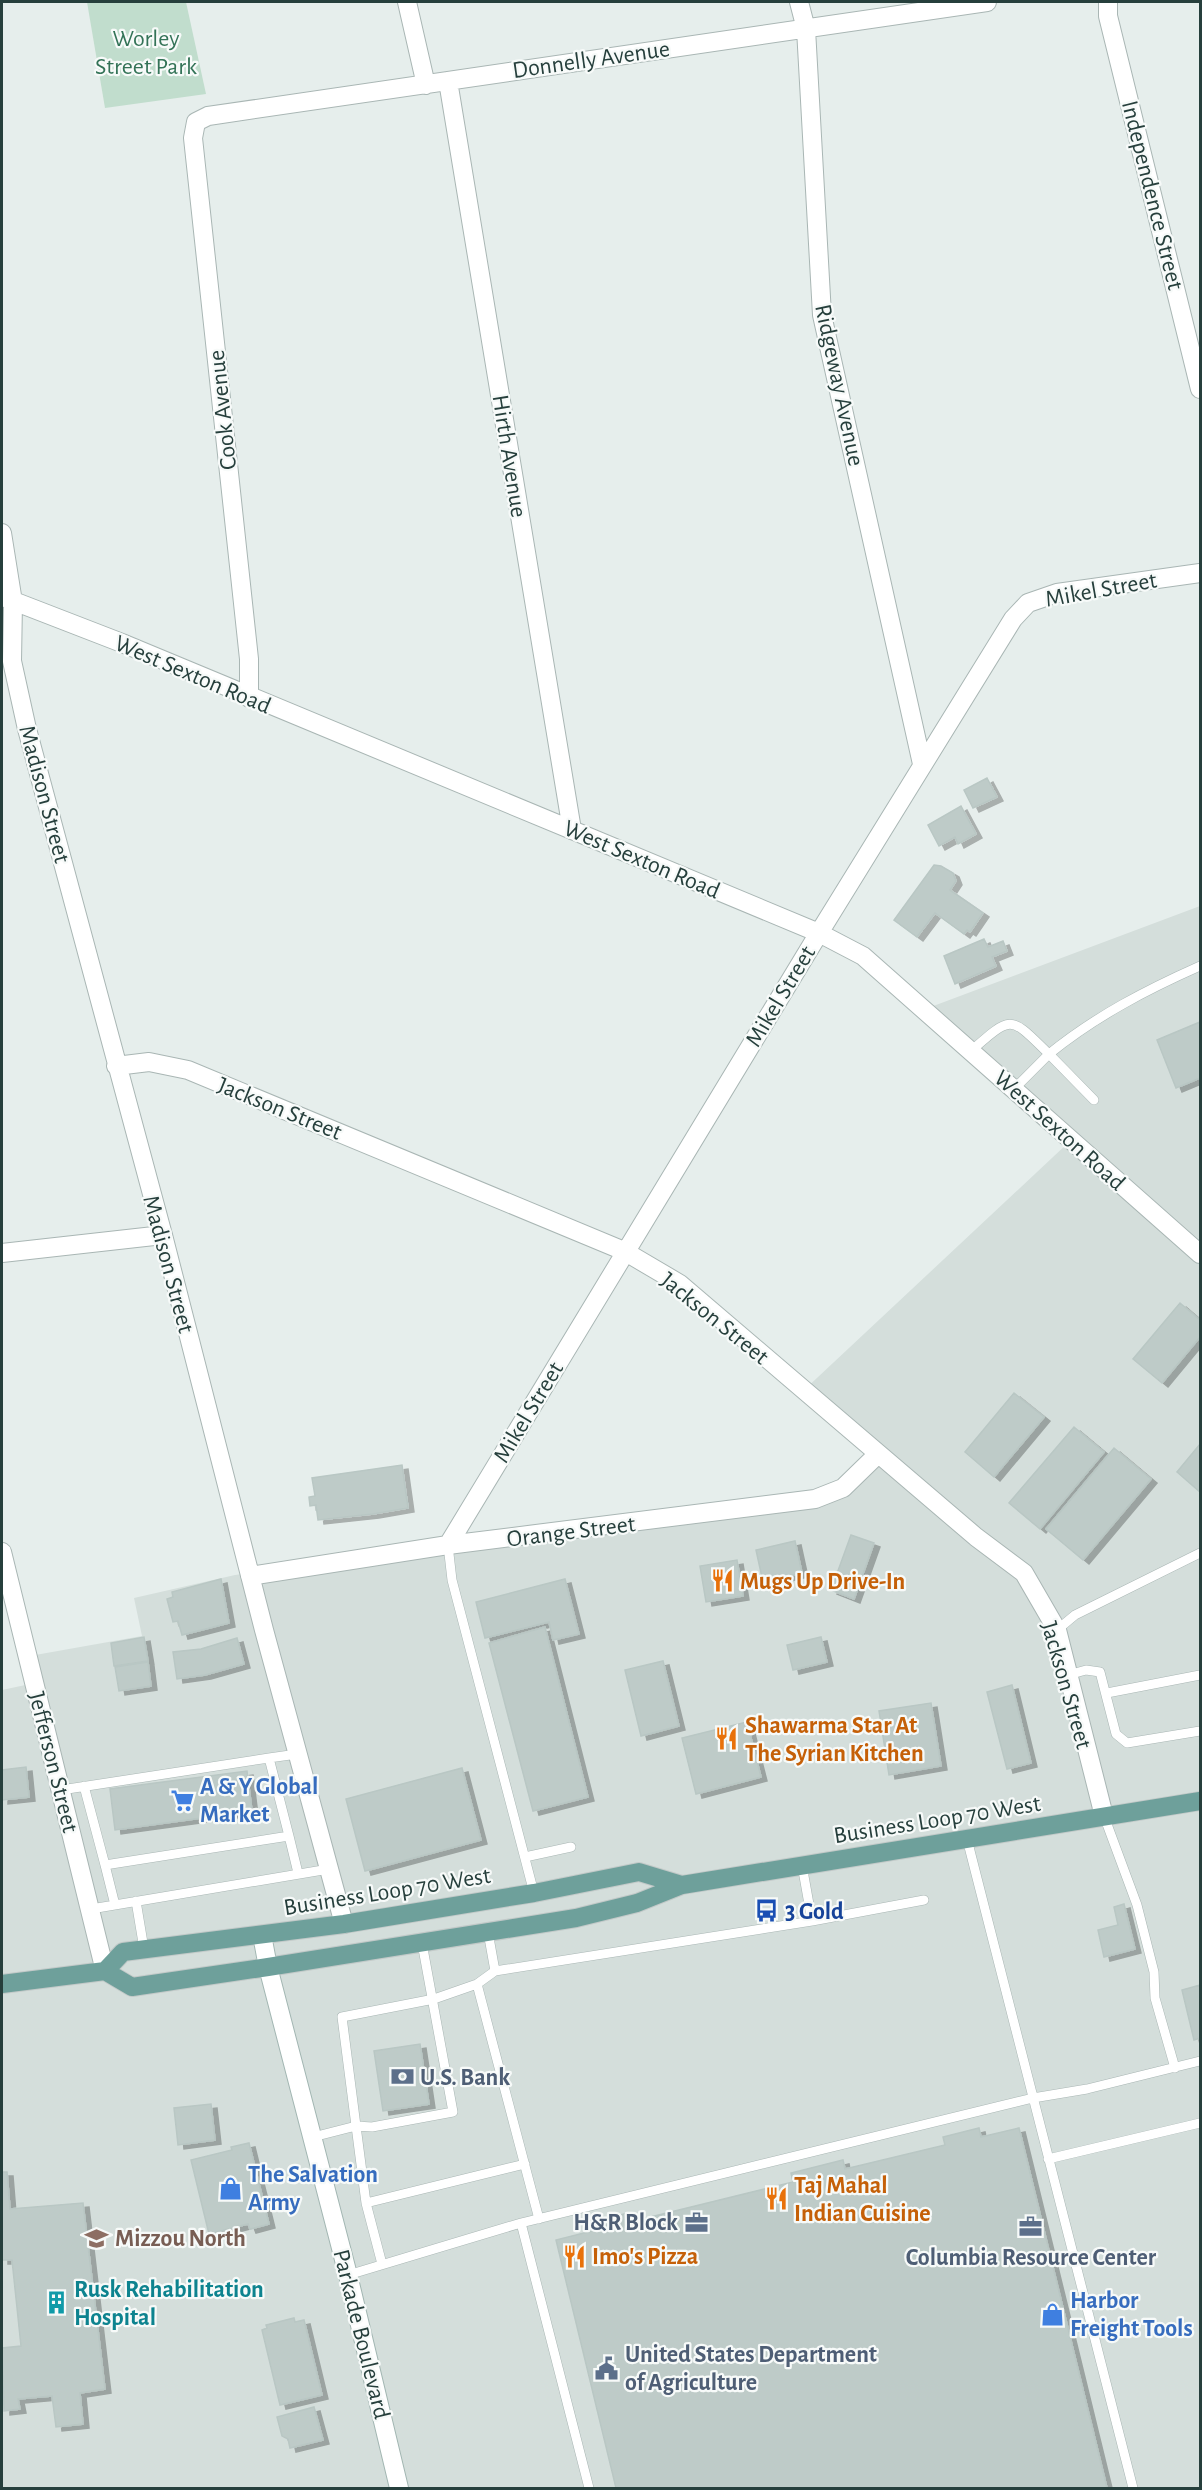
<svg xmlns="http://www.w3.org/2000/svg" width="1202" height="2490" font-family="'Alegreya Sans',sans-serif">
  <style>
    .built { fill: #d4dedb }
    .green { fill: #c1ddcd }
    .building { fill: #becbc8; stroke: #b9c7c4; stroke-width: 1.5; filter: url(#shadow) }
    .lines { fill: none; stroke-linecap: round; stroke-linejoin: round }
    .lane-casing { stroke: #a9b6b4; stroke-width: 10 }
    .street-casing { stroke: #a9b6b4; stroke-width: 20 }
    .secondary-casing { stroke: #a2b6b2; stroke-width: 20 }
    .primary-casing { stroke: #c2c9c8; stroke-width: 20 }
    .lane { stroke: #fff; stroke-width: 9 }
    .street { stroke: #fff; stroke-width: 18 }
    .secondary { stroke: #fff; stroke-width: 18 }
    .primary { stroke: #6ea09b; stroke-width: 18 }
    .labels { text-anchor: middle; stroke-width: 4.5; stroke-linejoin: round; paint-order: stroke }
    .park-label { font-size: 24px; fill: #337357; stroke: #f7faf9 }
    .street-label { font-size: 24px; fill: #263f3c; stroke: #f7faf9 }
    .food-label { font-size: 24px; font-weight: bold; fill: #c56008; stroke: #f7faf9; text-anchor: start }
    .shop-label { font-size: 24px; font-weight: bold; fill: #366cbe; stroke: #f7faf9; text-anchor: start }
    .transit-label { font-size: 24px; font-weight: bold; fill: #164399; stroke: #f7faf9; text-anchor: start }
    .service-label { font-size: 24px; font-weight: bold; fill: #4e5e75; stroke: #f7faf9; text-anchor: start }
    .education-label { font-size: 24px; font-weight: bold; fill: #785e54; stroke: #f7faf9; text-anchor: start }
    .culture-label { font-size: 24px; font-weight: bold; fill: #0d838f; stroke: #f7faf9; text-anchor: start }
  </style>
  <defs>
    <filter id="shadow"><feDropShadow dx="6" dy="4" stdDeviation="0" flood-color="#0004"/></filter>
  </defs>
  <rect width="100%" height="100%" fill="#e6eeec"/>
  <path class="built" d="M 1200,906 L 1200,2488 L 2,2488 L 2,1690 L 30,1684 L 24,1657 L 142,1636 L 134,1598 L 235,1575 L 814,1497 L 877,1454 L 802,1392 L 1069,1142 L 928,1008 Z"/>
  <path class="green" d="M 87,2 L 186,2 L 206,94 L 105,108 Z"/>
  <path class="building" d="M 987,778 L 997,797 L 973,808 L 964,790 Z
    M 961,806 L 976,834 L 958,844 L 955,837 L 939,846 L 928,825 Z
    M 934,865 L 941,866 L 953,873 L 956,881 L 950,890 L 983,913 L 970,932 L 967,930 L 964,934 L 935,913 L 917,937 L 894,920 Z
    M 984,939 L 988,947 L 1003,941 L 1007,951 L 992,957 L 996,966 L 955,984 L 944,956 Z
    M 1200,1022 L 1200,1078 L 1176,1088 L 1157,1040 Z
    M 1180,1303 L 1200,1320 L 1200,1337 L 1162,1383 L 1133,1359 Z
    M 1014,1393 L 1044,1417 L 994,1477 L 965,1452 Z
    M 1074,1427 L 1104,1452 L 1040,1529 L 1009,1503 Z
    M 1200,1444 L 1200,1492 L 1177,1472 Z
    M 1114,1448 L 1151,1479 L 1083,1560 L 1046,1529 Z
    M 402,1465 L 408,1508 L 373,1514 L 318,1520 L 316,1505 L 310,1506 L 309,1497 L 315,1496 L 312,1478 Z
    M 851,1535 L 874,1543 L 854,1599 L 831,1590 Z
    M 795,1541 L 802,1573 L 763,1582 L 756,1550 Z
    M 737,1560 L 743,1596 L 706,1602 L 700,1566 Z
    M 221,1579 L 229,1623 L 182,1635 L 178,1621 L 173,1622 L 167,1599 L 173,1597 L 172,1592 Z
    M 565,1579 L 579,1634 L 553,1640 L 549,1622 L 485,1638 L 476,1602 Z
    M 545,1627 L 588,1797 L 533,1811 L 489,1643 Z
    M 144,1637 L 148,1661 L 114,1666 L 111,1643 Z
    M 821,1637 L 827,1662 L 793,1670 L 787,1645 Z
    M 237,1638 L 244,1664 L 205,1675 L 177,1679 L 173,1652 L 201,1649 Z
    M 663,1661 L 679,1726 L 641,1736 L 625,1670 Z
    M 148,1662 L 151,1686 L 119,1691 L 115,1667 Z
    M 1012,1685 L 1031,1763 L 1007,1769 L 987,1692 Z
    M 931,1703 L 941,1766 L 889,1775 L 879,1711 Z
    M 747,1722 L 761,1777 L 696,1794 L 682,1738 Z
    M 26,1767 L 29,1797 L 2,1800 L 2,1770 Z
    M 462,1768 L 481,1840 L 365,1871 L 346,1799 Z
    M 247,1771 L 252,1811 L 115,1830 L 110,1789 Z
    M 1124,1904 L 1135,1949 L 1104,1957 L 1098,1930 L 1118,1925 L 1114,1907 Z
    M 1200,1985 L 1200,2038 L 1194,2040 L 1182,1990 Z
    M 420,2044 L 429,2104 L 383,2111 L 374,2051 Z
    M 211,2104 L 215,2140 L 178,2145 L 174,2108 Z
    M 979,2128 L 981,2137 L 1019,2128 L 1107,2488 L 616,2488 L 556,2240 L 592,2231 L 590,2223 L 628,2213 L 630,2222 L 793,2182 L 791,2173 L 843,2160 L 845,2169 L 945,2145 L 943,2137 Z
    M 249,2143 L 269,2224 L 250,2229 L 248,2224 L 209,2234 L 191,2160 L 232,2150 L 231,2147 Z
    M 2,2172 L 7,2172 L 10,2209 L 83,2203 L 105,2389 L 80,2393 L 83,2424 L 56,2427 L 52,2396 L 18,2399 L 20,2409 L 4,2411 L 2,2348 L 21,2346 L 12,2260 L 2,2260 Z
    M 294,2318 L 295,2322 L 304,2320 L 322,2395 L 280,2405 L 262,2330 L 267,2328 L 266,2325 Z
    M 314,2407 L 323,2440 L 290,2448 L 288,2439 L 282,2436 L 277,2417 Z"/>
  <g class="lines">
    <defs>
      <path id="lane" d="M 971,1051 C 1013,1014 1010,1016 1049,1054 L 1014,1089
        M 1094,1100 L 1049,1054 C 1096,1016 1146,990 1200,966
        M 448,1545 L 452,1580 L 534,1893
        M 1057,1630 L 1075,1615 L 1200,1553
        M 1068,1675 L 1086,1670 L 1100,1672 L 1116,1734 L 1127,1743 L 1200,1731
        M 1107,1693 L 1200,1675
        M 84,1786 L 105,1865
        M 61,1790 L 269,1758
        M 1104,1816 L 1137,1905 L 1154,1972 L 1155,1998 L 1175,2068
        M 289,1836 L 269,1758 L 297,1754
        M 967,1839 L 1133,2488
        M 525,1857 L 571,1847
        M 136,1901 L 144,1949
        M 115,1905 L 105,1865 L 289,1836 L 298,1873
        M 91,1909 L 329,1869
        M 812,1921 L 924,1900
        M 488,1932 L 495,1971 L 477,1984 L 539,2219
        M 495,1971 L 812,1921 L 802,1865
        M 313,2137 L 356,2126 L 342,2017 L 434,1999 L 477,1984
        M 1048,2159 L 1200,2123
        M 366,2203 L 525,2164
        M 521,2223 L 589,2488
        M 382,2264 L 366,2203 L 356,2126 L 372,2127 L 453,2112 L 422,1943
        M 348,2275 L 521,2223 L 1033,2098 L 1087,2089 L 1200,2061"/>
      <path id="street" d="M 407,2 L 426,85
        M 799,2 L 806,29 L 822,315 L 922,764
        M 1108,2 L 1108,16 L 1200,389
        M 448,81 L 572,830
        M 2,533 L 13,602 L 12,661 L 27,729 L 163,1235 L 264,1630 L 344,1924
        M 3,597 L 122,643 L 572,830 L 819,933 L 863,956 L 1200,1254
        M 249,698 L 249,659 L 193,138 L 196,122 L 208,116 L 987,2
        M 116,1066 L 149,1062 L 188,1070 L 624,1251 L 680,1284 L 976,1537 L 1024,1573 L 1057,1630 L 1104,1816
        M 2,1253 L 163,1235
        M 448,1545 L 819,933 L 1013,619 L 1028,603 L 1057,593 L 1200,573
        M 2,1552 L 105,1971
        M 250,1576 L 448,1545 L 815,1499 L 843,1488 L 878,1454"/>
      <path id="secondary" d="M 262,1935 L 268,1967 L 348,2275 L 399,2488"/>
      <path id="primary" d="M 105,1971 L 123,1952 L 344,1924 L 534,1893 L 639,1872 L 682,1885
        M 2,1984 L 105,1971 L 132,1987 L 268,1967 L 576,1918 L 637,1903 L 682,1885 L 1200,1801"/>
    </defs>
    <use href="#lane" class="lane-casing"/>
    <use href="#street" class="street-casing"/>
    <use href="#secondary" class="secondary-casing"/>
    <use href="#primary" class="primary-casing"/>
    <use href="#lane" class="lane"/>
    <use href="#street" class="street"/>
    <use href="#secondary" class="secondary"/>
    <use href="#primary" class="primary"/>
  </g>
  <defs>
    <symbol id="restaurant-bare" viewBox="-9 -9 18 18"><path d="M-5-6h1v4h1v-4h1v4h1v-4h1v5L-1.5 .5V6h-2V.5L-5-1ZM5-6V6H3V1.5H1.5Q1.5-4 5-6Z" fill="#e8710a" stroke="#f7faf9" stroke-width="2.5" paint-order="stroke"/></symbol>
    <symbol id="supermarket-bare" viewBox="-9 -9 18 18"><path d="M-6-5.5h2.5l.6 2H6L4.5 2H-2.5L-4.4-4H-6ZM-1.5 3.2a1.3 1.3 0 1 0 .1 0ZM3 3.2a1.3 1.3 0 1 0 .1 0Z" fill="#3f7fe0" stroke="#f7faf9" stroke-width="2.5" paint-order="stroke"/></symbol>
    <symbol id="bus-bare" viewBox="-9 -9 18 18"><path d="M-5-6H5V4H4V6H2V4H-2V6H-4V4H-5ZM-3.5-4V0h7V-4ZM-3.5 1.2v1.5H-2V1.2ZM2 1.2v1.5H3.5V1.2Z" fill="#1a4fb4" stroke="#f7faf9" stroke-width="2.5" paint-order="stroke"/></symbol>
    <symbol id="bank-bare" viewBox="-9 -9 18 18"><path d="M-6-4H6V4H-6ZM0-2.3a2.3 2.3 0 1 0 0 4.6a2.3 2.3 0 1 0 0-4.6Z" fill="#5c6f8a" stroke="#f7faf9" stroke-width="2.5" paint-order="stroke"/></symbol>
    <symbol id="shop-bare" viewBox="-9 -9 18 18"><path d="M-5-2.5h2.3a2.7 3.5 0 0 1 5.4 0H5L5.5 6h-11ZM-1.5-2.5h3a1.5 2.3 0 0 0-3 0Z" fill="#3f7fe0" stroke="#f7faf9" stroke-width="2.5" paint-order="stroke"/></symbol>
    <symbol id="office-bare" viewBox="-9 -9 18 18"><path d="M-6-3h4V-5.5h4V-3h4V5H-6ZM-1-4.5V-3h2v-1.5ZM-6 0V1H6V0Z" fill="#5c6f8a" stroke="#f7faf9" stroke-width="2.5" paint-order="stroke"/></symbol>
    <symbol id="university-bare" viewBox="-9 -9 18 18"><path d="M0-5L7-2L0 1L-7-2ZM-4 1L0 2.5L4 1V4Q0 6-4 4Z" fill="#8d6e63" stroke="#f7faf9" stroke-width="2.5" paint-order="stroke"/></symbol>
    <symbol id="building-bare" viewBox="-9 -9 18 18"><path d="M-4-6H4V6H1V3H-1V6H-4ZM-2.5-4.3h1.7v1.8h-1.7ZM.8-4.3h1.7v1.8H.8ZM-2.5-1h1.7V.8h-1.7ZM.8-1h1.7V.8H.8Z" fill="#0f9aa8" stroke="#f7faf9" stroke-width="2.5" paint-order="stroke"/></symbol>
    <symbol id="civic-bare" viewBox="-9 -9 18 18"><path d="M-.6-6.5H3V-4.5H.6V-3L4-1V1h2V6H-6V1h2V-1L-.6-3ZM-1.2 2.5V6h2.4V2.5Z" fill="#5c6f8a" stroke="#f7faf9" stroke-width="2.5" paint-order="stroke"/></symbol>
  </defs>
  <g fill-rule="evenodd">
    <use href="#restaurant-bare" x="706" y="1564" width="33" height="33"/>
    <use href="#restaurant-bare" x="710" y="1722" width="33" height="33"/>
    <use href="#supermarket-bare" x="166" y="1784" width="33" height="33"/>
    <use href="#bus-bare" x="750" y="1894" width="33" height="33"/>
    <use href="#bank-bare" x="386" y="2060" width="33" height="33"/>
    <use href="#shop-bare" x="214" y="2172" width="33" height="33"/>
    <use href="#restaurant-bare" x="760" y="2182" width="33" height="33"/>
    <use href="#office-bare" x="680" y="2206" width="33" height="33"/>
    <use href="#office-bare" x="1014" y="2210" width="33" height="33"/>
    <use href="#university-bare" x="80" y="2222" width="33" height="33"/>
    <use href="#restaurant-bare" x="558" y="2240" width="33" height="33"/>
    <use href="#building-bare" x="40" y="2286" width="33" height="33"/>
    <use href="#shop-bare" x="1036" y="2298" width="33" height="33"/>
    <use href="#civic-bare" x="590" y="2352" width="33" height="33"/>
  </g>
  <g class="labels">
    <g class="park-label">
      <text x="146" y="46">Worley<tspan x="146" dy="28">Street Park</tspan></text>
    </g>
    <g class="street-label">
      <text transform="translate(591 59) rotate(-8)" y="8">Donnelly Avenue</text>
      <text transform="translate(1153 195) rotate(76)" y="8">Independence Street</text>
      <text transform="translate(840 385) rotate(78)" y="8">Ridgeway Avenue</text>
      <text transform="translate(222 410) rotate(-96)" y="8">Cook Avenue</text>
      <text transform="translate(510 456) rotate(81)" y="8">Hirth Avenue</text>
      <text transform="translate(1101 589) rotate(-10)" y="8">Mikel Street</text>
      <text transform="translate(193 674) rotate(23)" y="8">West Sexton Road</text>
      <text transform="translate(45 794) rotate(75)" y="8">Madison Street</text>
      <text transform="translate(642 859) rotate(23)" y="8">West Sexton Road</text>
      <text transform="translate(780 996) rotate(-59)" y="8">Mikel Street</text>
      <text transform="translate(280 1108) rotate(22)" y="8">Jackson Street</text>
      <text transform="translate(1060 1130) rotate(42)" y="8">West Sexton Road</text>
      <text transform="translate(169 1264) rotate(75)" y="8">Madison Street</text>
      <text transform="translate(715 1318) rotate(39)" y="8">Jackson Street</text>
      <text transform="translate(528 1412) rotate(-59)" y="8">Mikel Street</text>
      <text transform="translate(571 1531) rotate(-7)" y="8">Orange Street</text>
      <text transform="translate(1067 1685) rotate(74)" y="8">Jackson Street</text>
      <text transform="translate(54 1762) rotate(76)" y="8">Jefferson Street</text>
      <text transform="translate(937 1819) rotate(-9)" y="8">Business Loop 70 West</text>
      <text transform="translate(387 1891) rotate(-9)" y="8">Business Loop 70 West</text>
      <text transform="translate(362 2334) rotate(76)" y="8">Parkade Boulevard</text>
    </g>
    <g class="food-label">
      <text x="740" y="1589">Mugs Up Drive-In</text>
      <text x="745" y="1733">Shawarma Star At<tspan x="745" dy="28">The Syrian Kitchen</tspan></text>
      <text x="794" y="2193">Taj Mahal<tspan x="794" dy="28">Indian Cuisine</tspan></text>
      <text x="592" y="2264">Imo's Pizza</text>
    </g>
    <g class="shop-label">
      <text x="200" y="1794">A &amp; Y Global<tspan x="200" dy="28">Market</tspan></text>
      <text x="248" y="2182">The Salvation<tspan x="248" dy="28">Army</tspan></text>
      <text x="1070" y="2308">Harbor<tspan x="1070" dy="28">Freight Tools</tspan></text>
    </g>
    <g class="transit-label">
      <text x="785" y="1919">3 Gold</text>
    </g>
    <g class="service-label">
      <text x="420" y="2085">U.S. Bank</text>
      <text x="678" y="2230" text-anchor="end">H&amp;R Block</text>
      <text x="1031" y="2265" text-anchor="middle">Columbia Resource Center</text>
      <text x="625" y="2362">United States Department<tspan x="625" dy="28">of Agriculture</tspan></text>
    </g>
    <g class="education-label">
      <text x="115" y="2246">Mizzou North</text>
    </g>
    <g class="culture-label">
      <text x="74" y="2297">Rusk Rehabilitation<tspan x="74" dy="28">Hospital</tspan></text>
    </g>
  </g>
  <rect width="1202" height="2490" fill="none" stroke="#263f3c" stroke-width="6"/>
</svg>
